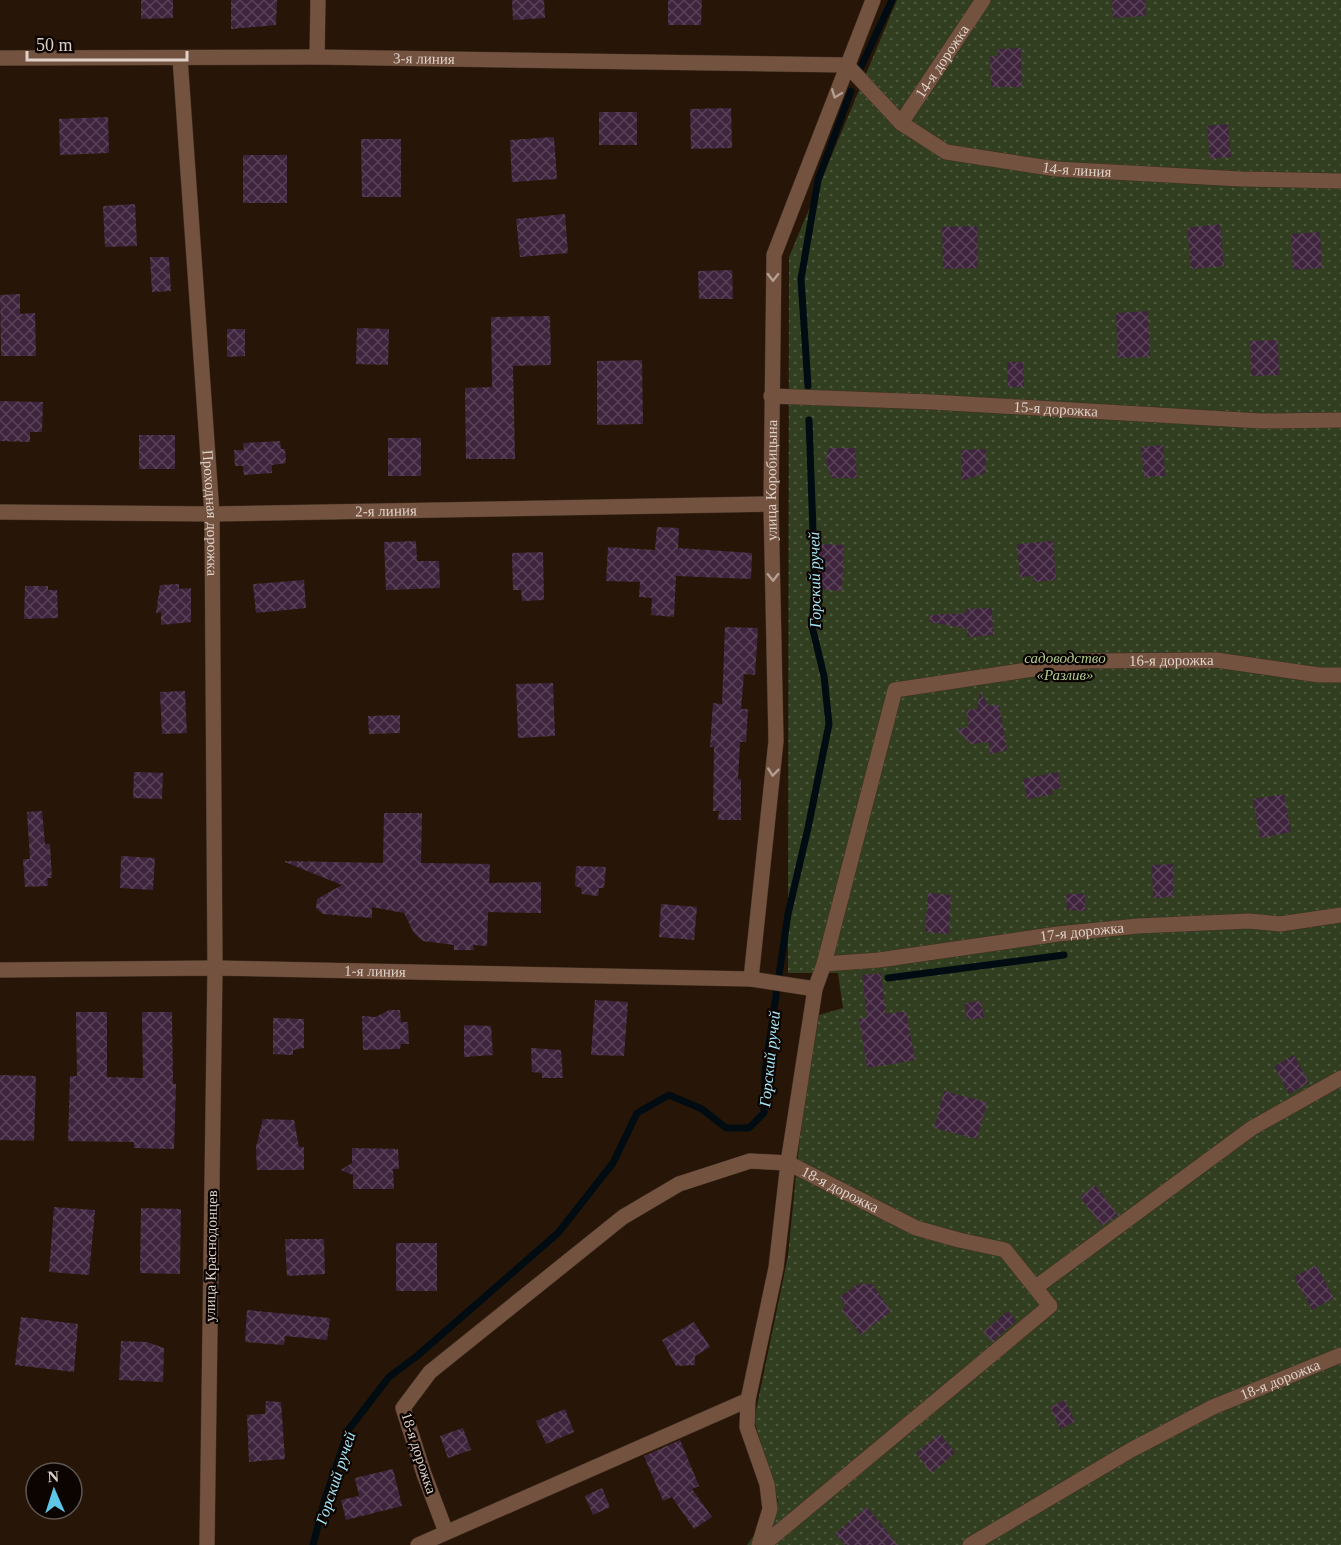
<svg xmlns="http://www.w3.org/2000/svg" width="1341" height="1545" font-family="'Times New Roman',serif">
  <style>
    .park { fill: url(#park-dots) }
    .lines { fill: none; stroke-linecap: round; stroke-linejoin: round }
    .stream { stroke: #000c12; stroke-width: 7 }
    .building { fill: url(#building-cross-hatch) }
    .minor-casing { stroke: #413022; stroke-width: 16 }
    .minor { stroke: #735240; stroke-width: 15 }
    .oneway { stroke: #b39f92 }
    .labels { text-anchor: middle; stroke-width: 4.5; stroke-linejoin: round; paint-order: stroke }
    .street-label { font-size: 15px; fill: #ded2c8; stroke: #0b0401 }
    .park-label { font-size: 15px; font-style: italic; fill: #aeca8e; stroke: #0b0401 }
    .water-label { font-size: 16px; font-style: italic; fill: #a6e8f9; stroke: #0b0401 }
  </style>
  <defs>
    <pattern id="park-dots" width="8" height="8" patternUnits="userSpaceOnUse" patternTransform="scale(1.5)"><rect width="8" height="8" fill="#313f20"/><path d="M2 2h.1M6 6h.1" fill="none" stroke="#4e5a3f" stroke-width="1.8" stroke-linecap="round"/></pattern>
    <pattern id="building-cross-hatch" width="8" height="8" patternUnits="userSpaceOnUse" patternTransform="scale(1.5)"><rect width="8" height="8" fill="#3f243d"/><path d="M0 0l8 8M0 8l8-8" fill="none" stroke="#5a4358"/></pattern>
  </defs>
  <rect width="100%" height="100%" fill="#271607"/>
  <path class="park" d="M 897,0 L 1341,0 L 1341,1545 L 747,1545 L 778,1501 L 754,1420 L 788,1256 L 802,1115 L 819,1015 L 843,1008 L 838,973 L 788,973 L 789,257 Z"/>
  <g class="lines">
    <path class="stream" d="M 859,71 L 892,0
      M 808,386 L 801,279 L 818,180 L 851,91
      M 888,978 L 1064,955
      M 313,1545 L 324,1502 L 349,1429 L 389,1377 L 417,1356 L 558,1233 L 613,1163 L 637,1113 L 669,1095 L 702,1109 L 726,1128 L 749,1128 L 764,1113 L 765,1071 L 788,914 L 808,828 L 829,724 L 824,676 L 812,626 L 815,588 L 809,420"/>
  </g>
  <path class="building" d="M 141,0 L 173,0 L 173,18 L 141,19 Z
    M 231,0 L 277,0 L 276,25 L 231,29 Z
    M 512,0 L 544,0 L 545,18 L 513,20 Z
    M 668,0 L 702,0 L 701,25 L 668,25 Z
    M 1112,0 L 1145,0 L 1146,16 L 1113,18 Z
    M 1021,48 L 1022,87 L 991,87 L 990,57 L 998,56 L 998,49 Z
    M 731,108 L 732,148 L 691,149 L 690,109 Z
    M 599,112 L 637,112 L 637,145 L 599,145 Z
    M 108,117 L 109,153 L 60,155 L 59,119 Z
    M 1228,124 L 1231,157 L 1210,159 L 1207,126 Z
    M 554,137 L 557,179 L 512,182 L 510,140 Z
    M 361,139 L 401,139 L 401,197 L 362,197 Z
    M 243,155 L 287,155 L 287,203 L 243,203 Z
    M 135,204 L 137,246 L 105,247 L 103,206 Z
    M 565,214 L 568,253 L 520,257 L 516,219 Z
    M 1220,224 L 1224,266 L 1191,269 L 1187,228 Z
    M 977,226 L 978,268 L 943,269 L 942,227 Z
    M 1320,232 L 1322,268 L 1293,270 L 1291,234 Z
    M 150,257 L 169,257 L 171,291 L 152,292 Z
    M 732,270 L 733,299 L 699,299 L 698,271 Z
    M 20,294 L 20,314 L 35,313 L 36,356 L 1,356 L 0,295 Z
    M 1148,311 L 1150,357 L 1118,358 L 1116,313 Z
    M 550,316 L 551,365 L 513,366 L 515,459 L 466,459 L 465,388 L 492,387 L 491,317 Z
    M 357,328 L 389,329 L 388,365 L 356,364 Z
    M 227,329 L 245,329 L 245,356 L 227,357 Z
    M 1278,340 L 1279,375 L 1251,376 L 1250,341 Z
    M 642,360 L 643,424 L 597,425 L 597,361 Z
    M 1007,362 L 1023,362 L 1024,387 L 1008,387 Z
    M 0,401 L 43,402 L 42,432 L 30,432 L 30,442 L 0,441 Z
    M 139,435 L 175,435 L 175,469 L 139,469 Z
    M 388,438 L 421,438 L 421,476 L 388,476 Z
    M 280,441 L 281,449 L 285,449 L 286,463 L 272,465 L 272,473 L 244,475 L 243,466 L 235,466 L 234,450 L 244,450 L 243,443 Z
    M 1163,445 L 1165,476 L 1144,477 L 1141,447 Z
    M 829,448 L 855,448 L 857,478 L 832,478 L 827,466 L 826,457 Z
    M 986,449 L 986,473 L 961,481 L 961,450 Z
    M 657,527 L 679,528 L 678,548 L 752,553 L 751,579 L 676,576 L 674,617 L 651,615 L 652,598 L 639,597 L 640,582 L 606,581 L 608,547 L 655,550 Z
    M 416,541 L 417,561 L 439,561 L 440,588 L 386,590 L 384,542 Z
    M 1053,541 L 1056,580 L 1034,582 L 1034,576 L 1020,577 L 1017,544 Z
    M 820,544 L 844,545 L 842,591 L 818,589 Z
    M 543,552 L 544,600 L 522,601 L 521,590 L 513,590 L 512,553 Z
    M 304,580 L 306,608 L 256,613 L 253,584 Z
    M 179,584 L 179,589 L 191,588 L 191,622 L 161,625 L 161,612 L 156,613 L 160,585 Z
    M 25,586 L 48,586 L 48,590 L 57,590 L 58,618 L 24,619 Z
    M 992,608 L 993,635 L 967,637 L 967,629 L 930,622 L 930,615 L 966,613 L 966,609 Z
    M 725,627 L 758,628 L 755,675 L 744,674 L 741,709 L 748,709 L 746,742 L 740,742 L 738,779 L 741,779 L 741,820 L 718,820 L 719,811 L 713,811 L 714,747 L 710,747 L 713,703 L 722,704 Z
    M 553,683 L 555,736 L 518,738 L 516,684 Z
    M 185,691 L 187,733 L 162,734 L 160,692 Z
    M 980,692 L 989,706 L 999,705 L 1007,750 L 990,754 L 989,742 L 970,744 L 957,730 L 969,726 L 966,710 L 977,709 Z
    M 400,715 L 400,733 L 369,734 L 368,716 Z
    M 134,772 L 163,773 L 162,799 L 133,798 Z
    M 1058,772 L 1061,788 L 1052,790 L 1053,794 L 1027,799 L 1023,779 Z
    M 1284,794 L 1291,832 L 1260,838 L 1253,799 Z
    M 42,811 L 45,844 L 50,844 L 52,878 L 47,878 L 48,886 L 25,887 L 23,859 L 30,859 L 27,812 Z
    M 384,813 L 422,813 L 421,863 L 490,864 L 489,883 L 541,882 L 541,913 L 488,912 L 487,946 L 473,945 L 474,950 L 454,950 L 454,945 L 423,941 L 414,933 L 404,913 L 372,907 L 372,918 L 323,914 L 316,908 L 317,899 L 342,885 L 285,862 L 285,861 L 383,863 Z
    M 121,856 L 155,858 L 153,890 L 120,888 Z
    M 1173,864 L 1173,897 L 1153,898 L 1152,865 Z
    M 576,866 L 606,867 L 604,888 L 599,888 L 598,896 L 582,894 L 581,888 L 575,886 Z
    M 928,893 L 951,895 L 949,934 L 925,932 Z
    M 1066,894 L 1085,894 L 1085,911 L 1067,910 Z
    M 661,904 L 697,907 L 694,940 L 659,937 Z
    M 881,973 L 886,1014 L 906,1011 L 915,1060 L 867,1068 L 859,1019 L 867,1017 L 862,975 Z
    M 595,1000 L 628,1002 L 624,1056 L 591,1055 Z
    M 981,1001 L 984,1018 L 967,1020 L 965,1003 Z
    M 389,1010 L 400,1010 L 401,1022 L 408,1022 L 409,1044 L 401,1044 L 400,1049 L 363,1050 L 362,1016 L 376,1017 Z
    M 76,1012 L 107,1012 L 107,1077 L 143,1078 L 142,1012 L 172,1012 L 173,1084 L 176,1084 L 174,1149 L 134,1148 L 134,1142 L 68,1141 L 70,1076 L 77,1076 Z
    M 273,1018 L 304,1019 L 304,1048 L 293,1050 L 293,1055 L 273,1054 Z
    M 464,1025 L 491,1026 L 493,1055 L 464,1057 Z
    M 531,1048 L 561,1050 L 563,1078 L 542,1078 L 542,1073 L 532,1072 Z
    M 1294,1055 L 1309,1083 L 1289,1094 L 1274,1066 Z
    M 0,1075 L 36,1076 L 34,1141 L 0,1140 Z
    M 944,1091 L 987,1102 L 977,1139 L 934,1128 Z
    M 263,1119 L 294,1120 L 299,1147 L 304,1147 L 304,1170 L 257,1170 L 256,1147 Z
    M 352,1148 L 398,1149 L 399,1169 L 393,1169 L 394,1189 L 353,1189 L 353,1175 L 341,1170 L 352,1163 Z
    M 1095,1185 L 1118,1215 L 1102,1226 L 1080,1197 Z
    M 54,1207 L 95,1210 L 89,1275 L 49,1272 Z
    M 141,1208 L 181,1209 L 180,1274 L 140,1273 Z
    M 285,1239 L 324,1239 L 325,1274 L 287,1276 Z
    M 396,1243 L 437,1243 L 437,1291 L 396,1291 Z
    M 1316,1265 L 1334,1298 L 1312,1310 L 1294,1277 Z
    M 858,1284 L 872,1284 L 891,1311 L 861,1335 L 842,1310 L 845,1306 L 840,1297 Z
    M 247,1310 L 330,1318 L 327,1340 L 285,1336 L 284,1345 L 245,1342 Z
    M 1008,1311 L 1016,1321 L 992,1342 L 983,1332 Z
    M 21,1317 L 78,1324 L 74,1372 L 15,1365 Z
    M 694,1322 L 710,1347 L 695,1356 L 695,1365 L 676,1366 L 662,1340 Z
    M 121,1341 L 147,1342 L 164,1348 L 163,1382 L 119,1380 Z
    M 1065,1400 L 1075,1422 L 1060,1429 L 1050,1407 Z
    M 266,1401 L 281,1402 L 285,1459 L 249,1462 L 247,1415 L 265,1414 Z
    M 565,1409 L 574,1432 L 546,1444 L 536,1421 Z
    M 463,1428 L 471,1450 L 448,1458 L 440,1436 Z
    M 940,1434 L 955,1453 L 931,1473 L 916,1453 Z
    M 680,1440 L 699,1486 L 692,1489 L 712,1517 L 694,1529 L 672,1497 L 663,1501 L 644,1456 Z
    M 393,1469 L 402,1506 L 346,1520 L 341,1500 L 359,1496 L 355,1478 Z
    M 602,1488 L 610,1507 L 593,1515 L 585,1496 Z
    M 867,1507 L 898,1545 L 845,1545 L 835,1534 Z"/>
  <g class="lines">
    <defs>
      <g id="minor">
        <path d="M 317,57 L 318,0"/>
        <path id="s1" d="M 0,58 L 317,57 L 847,65 L 901,123 L 946,152 L 1056,169 L 1241,179 L 1341,181"/>
        <path id="s2" d="M 180,58 L 212,514 L 215,968 L 207,1545"/>
        <path id="s3" d="M 901,123 L 983,0"/>
        <path id="s4" d="M 771,396 L 932,402 L 1261,421 L 1341,420"/>
        <path id="s5" d="M 0,512 L 212,514 L 771,504"/>
        <path id="s6" d="M 824,964 L 879,960 L 1058,934 L 1138,926 L 1249,921 L 1280,924 L 1341,915"/>
        <path id="s7" d="M 0,970 L 215,968 L 751,979 L 815,989 L 824,964 L 895,690 L 1086,661 L 1216,660 L 1319,675 L 1341,675"/>
        <path id="s8" d="M 751,979 L 776,741 L 771,504 L 774,255 L 873,0"/>
        <path d="M 1036,1287 L 1252,1128 L 1341,1078"/>
        <path id="s9" d="M 446,1532 L 424,1474 L 403,1408 L 430,1372 L 623,1217 L 679,1184 L 750,1161 L 788,1163 L 916,1228 L 959,1240 L 1005,1250 L 1050,1306 L 763,1545"/>
        <path d="M 418,1545 L 748,1400"/>
        <path d="M 759,1545 L 770,1509 L 767,1484 L 747,1427 L 748,1400 L 776,1268 L 788,1163 L 815,989"/>
        <path id="s10" d="M 970,1545 L 1131,1450 L 1213,1407 L 1341,1355"/>
      </g>
    </defs>
    <use href="#minor" class="minor-casing"/>
    <use href="#minor" class="minor"/>
  </g>
  <defs><path id="oneway-chevron" d="M-2-3.5L2.5 0L-2 3.5" fill="none" stroke-width="1.6" stroke-linecap="round" stroke-linejoin="round" transform="scale(1.5)"/></defs>
  <g class="oneway">
    <use href="#oneway-chevron" transform="translate(836 94) rotate(111)"/>
    <use href="#oneway-chevron" transform="translate(773 277) rotate(91)"/>
    <use href="#oneway-chevron" transform="translate(773 577) rotate(89)"/>
    <use href="#oneway-chevron" transform="translate(773 772) rotate(96)"/>
  </g>
  <g class="labels">
    <g class="street-label">
      <text dy="5" stroke="none"><textPath href="#s1" startOffset="424">3-я линия</textPath></text>
      <text dy="5" stroke="none"><textPath href="#s3" startOffset="74">14-я дорожка</textPath></text>
      <text dy="5" stroke="none"><textPath href="#s1" startOffset="1112">14-я линия</textPath></text>
      <text dy="5" stroke="none"><textPath href="#s4" startOffset="285">15-я дорожка</textPath></text>
      <text dy="5" stroke="none"><textPath href="#s8" startOffset="500">улица Коробицына</textPath></text>
      <text dy="5" stroke="none"><textPath href="#s5" startOffset="386">2-я линия</textPath></text>
      <text dy="5" stroke="none"><textPath href="#s2" startOffset="456">Проходная дорожка</textPath></text>
      <text dy="5" stroke="none"><textPath href="#s7" startOffset="1404">16-я дорожка</textPath></text>
      <text dy="5" stroke="none"><textPath href="#s6" startOffset="260">17-я дорожка</textPath></text>
      <text dy="5" stroke="none"><textPath href="#s7" startOffset="375">1-я линия</textPath></text>
      <text dy="5" stroke="none"><textPath href="#s9" startOffset="660">18-я дорожка</textPath></text>
      <text transform="translate(211 1256) rotate(-89)" y="5">улица Краснодонцев</text>
      <text dy="5" stroke="none"><textPath href="#s10" startOffset="352">18-я дорожка</textPath></text>
      <text transform="translate(419 1453) rotate(72)" y="5">18-я дорожка</text>
    </g>
    <g class="park-label">
      <text x="1065" y="663">садоводство<tspan x="1065" dy="17">«Разлив»</tspan></text>
    </g>
    <g class="water-label">
      <text transform="translate(814 580) rotate(-91)" y="6">Горский ручей</text>
      <text transform="translate(769 1059) rotate(-84)" y="6">Горский ручей</text>
      <text transform="translate(335 1478) rotate(-72)" y="6">Горский ручей</text>
    </g>
  </g>
  <g transform="translate(54 1491) rotate(357)"><circle r="28" fill="#0b0401" stroke="#5f5651" stroke-width="1.5"/>
  <path d="M0-4.5L10 22L0 15L-10 22Z" fill="#5dc7e8"/>
  <text y="-9" font-size="16" font-weight="bold" text-anchor="middle" fill="#ded2c8">N</text>
  </g>
  <path d="M27 51v9h160v-9" fill="none" stroke="#ded2c8" stroke-width="3"/>
  <text x="36" y="51" font-size="18" fill="#ded2c8" stroke="#0b0401" stroke-width="4.5" paint-order="stroke">50 m</text>
</svg>
